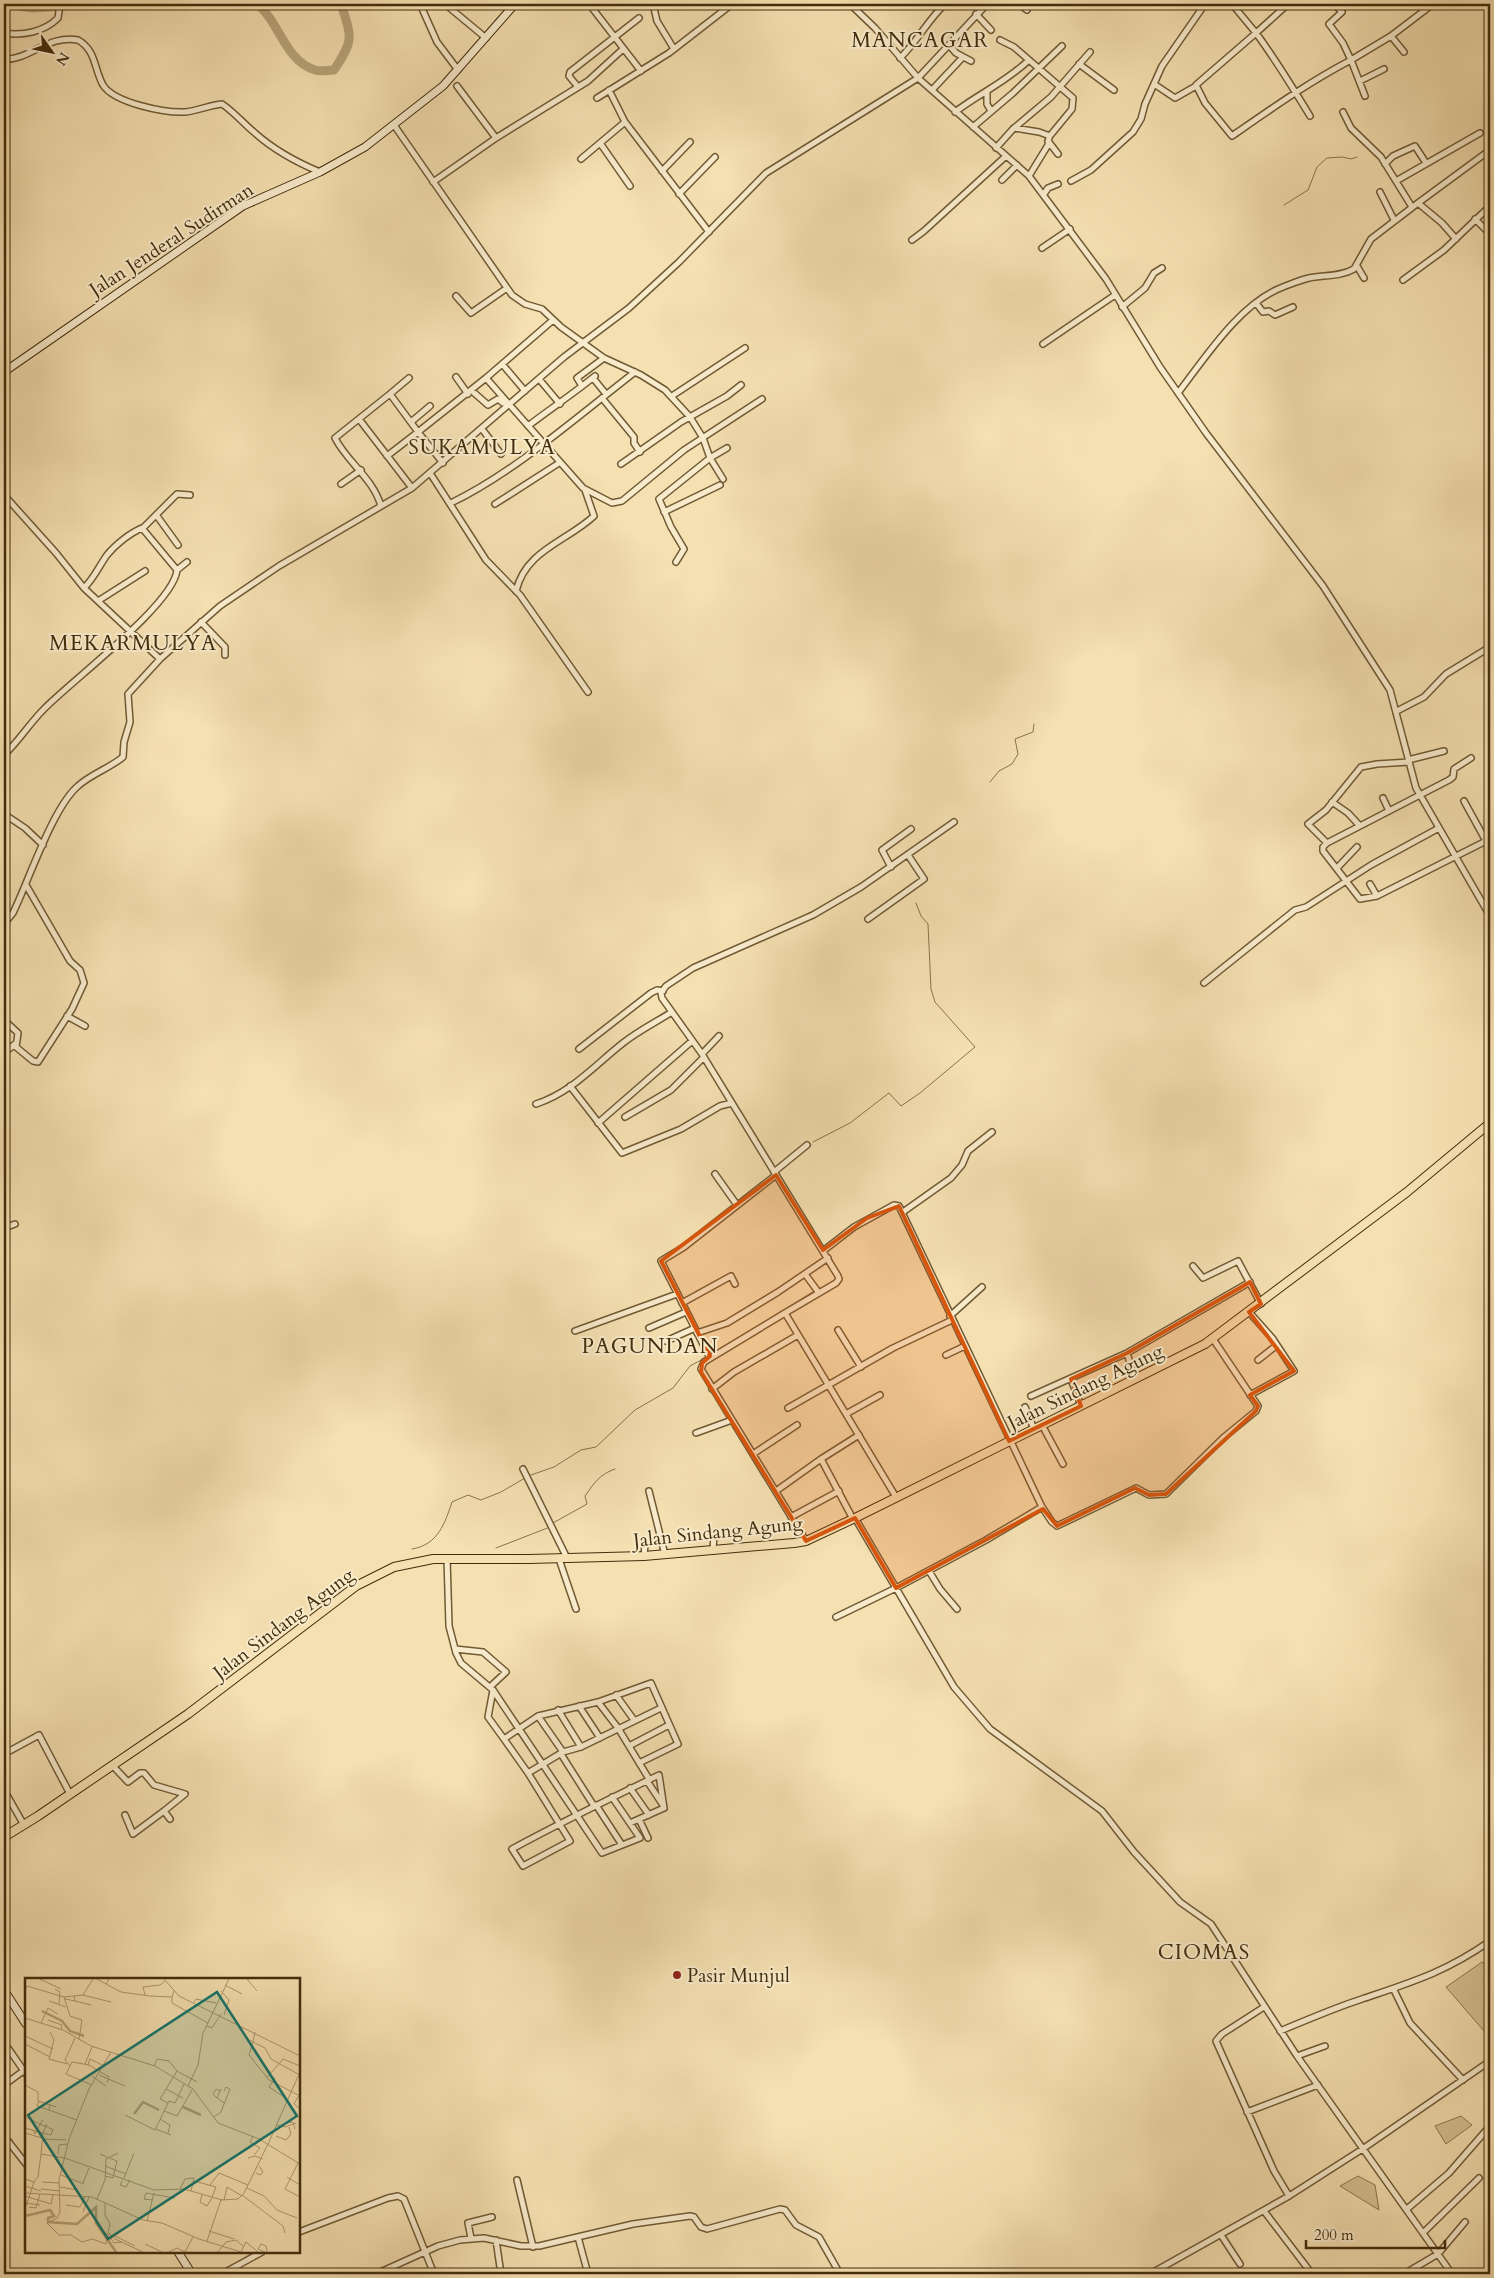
<svg xmlns="http://www.w3.org/2000/svg" width="1494" height="2278" font-family="Cardo,serif">
  <style>
    .green { fill: #d7c295; stroke: #8d7850 }
    .lines { fill: none; stroke-linecap: round; stroke-linejoin: round }
    .stream { stroke: #89744d; stroke-width: 1 }
    .river { stroke: #b8a379; stroke-width: 9 }
    .street-casing { stroke: #705a35; stroke-width: 8 }
    .secondary-casing { stroke: #432d0c; stroke-width: 9 }
    .primary-casing { stroke: #432d0c; stroke-width: 10 }
    .street { stroke: #f8ebcc; stroke-width: 5 }
    .secondary { stroke: #f8ebcc; stroke-width: 7 }
    .primary { stroke: #f5e0b1; stroke-width: 8 }
    .marked { fill: #d8550c; fill-opacity: 0.2; stroke: #d8550c; stroke-width: 4; stroke-linejoin: round }
    .poi-dot { fill: #8f2418; stroke: #f8ebcc; stroke-width: 2 }
    .labels { text-anchor: middle; stroke-width: 4; stroke-linejoin: round; paint-order: stroke }
    .street-label { font-size: 19px; fill: #432d0c; stroke: #f8ebcc }
    .poi-label { font-size: 19px; fill: #432d0c; stroke: #f8ebcc; text-anchor: start }
    .quarter-label { font-size: 21px; letter-spacing: 1px; fill: #432d0c; stroke: #f8ebcc }
    .inset-river { fill: none; stroke: #b8a379; stroke-width: 2.5 }
    .inset-road { fill: none; stroke: #ae986f; stroke-width: 1 }
    .view { fill: #0f766e; fill-opacity: 0.15; stroke: #0f766e; stroke-width: 2.5 }
    .inset-edge { fill: none; stroke: #432d0c; stroke-width: 2.5 }
  </style>
  <rect width="100%" height="100%" fill="#f5e0b1"/>
  <filter id="stains"><feTurbulence type="fractalNoise" baseFrequency=".004" numOctaves="4"/><feColorMatrix values="0 0 0 0 .2 0 0 0 0 .09 0 0 0 0 .02 0 0 0 .5 -.17"/></filter>
  <radialGradient id="worn" r=".72"><stop offset=".6" stop-color="#630" stop-opacity="0"/><stop offset="1" stop-color="#630" stop-opacity=".3"/></radialGradient>
  <path class="green" d="M 1482,1962 L 1490,1969 L 1490,2038 L 1446,1987 Z
    M 1461,2116 L 1472,2125 L 1446,2144 L 1435,2126 Z
    M 1358,2176 L 1375,2185 L 1379,2210 L 1340,2186 Z"/>
  <g class="lines">
    <path class="stream" d="M 1284,205 L 1308,190 L 1317,167 L 1327,158 L 1342,157 L 1351,159 L 1357,157
      M 990,782 L 999,771 L 1012,764 L 1018,754 L 1015,739 L 1033,732 L 1034,724
      M 813,1142 L 850,1123 L 889,1093 L 901,1106 L 920,1093 L 975,1047 L 935,1002 L 931,989 L 928,924 L 921,916 L 916,903
      M 760,1325 L 814,1291
      M 712,1354 L 718,1350
      M 531,1475 L 554,1467 L 581,1450 L 596,1447 L 635,1410 L 673,1388 L 690,1366 L 707,1357
      M 553,1523 L 587,1504 L 585,1496 C 594,1483 600,1474 615,1469
      M 496,1548 L 550,1527
      M 412,1549 C 438,1545 445,1523 452,1502 L 468,1495 L 481,1500 L 501,1492 L 525,1478"/>
    <path class="river" d="M 6,4 L 33,8 L 94,4
      M 257,4 C 280,22 284,60 315,70 C 320,72 328,70 334,70 C 354,40 352,38 341,4"/>
    <defs>
      <path id="street" d="M 420,4 L 437,42 L 458,70
        M 445,4 L 486,38
        M 589,4 L 641,71
        M 653,4 L 657,21 L 674,49
        M 850,4 L 875,28 L 918,78 L 1029,176 L 1106,279 L 1160,367 L 1206,433 L 1323,586 L 1390,690 L 1416,788 L 1490,916
        M 1019,4 L 1027,10
        M 1232,4 L 1256,33 L 1288,4
        M 976,14 L 991,30
        M 4,33 C 23,36 44,32 58,18 L 60,4
        M 1391,36 L 1404,52
        M 1000,40 L 1014,47 L 1073,98 L 1072,109 L 1049,137 L 1048,145 L 1029,176
        M 949,45 L 956,53 L 971,61
        M 900,58 C 917,42 927,21 945,4
        M 4,59 C 28,61 49,34 78,40 C 96,50 94,69 103,85 C 114,103 165,113 185,112 C 197,111 210,105 222,104 C 234,112 244,124 255,133 C 274,150 296,162 320,172
        M 1079,64 L 1114,90
        M 1360,81 L 1384,69
        M 1154,84 L 1175,98 L 1196,86
        M 578,87 L 569,76 L 570,72 L 639,18
        M 609,90 L 625,122 L 709,232
        M 932,90 L 963,57
        M 987,92 L 987,104 L 991,111
        M 1365,96 L 1351,60 L 1391,36 L 1433,4
        M 597,98 L 669,53 L 732,4
        M 955,112 C 980,93 1006,82 1029,60
        M 1343,112 L 1351,128 L 1381,157 L 1412,207
        M 1310,116 C 1293,88 1276,60 1256,33 L 1196,85 L 1205,103 L 1232,136 C 1271,109 1309,82 1351,60 L 1343,43 L 1329,24 L 1342,12 L 1334,4
        M 394,125 L 512,295 L 525,304 L 542,309 L 561,327 L 604,358 L 641,375 L 665,390 L 690,417 L 703,438 L 710,458 L 659,499 L 671,527 L 684,549 L 676,562
        M 973,127 L 1013,93 L 1062,46
        M 1014,128 L 1039,132 L 1050,136
        M 496,138 L 588,81 L 623,49
        M 1048,141 L 1058,154
        M 600,143 L 630,186
        M 996,148 L 1013,129 L 1051,97 L 1090,52
        M 581,159 L 625,122
        M 1385,164 L 1393,156 L 1415,146 L 1426,163
        M 662,171 L 690,142
        M 1002,180 L 1017,165
        M 1071,181 L 1091,170 L 1133,132 L 1141,119 L 1145,104 L 1162,66 L 1205,4
        M 1396,181 L 1480,133
        M 433,182 L 496,138 L 457,86
        M 1380,192 L 1394,220
        M 679,194 L 715,157
        M 1044,194 L 1048,188 L 1058,184
        M 1418,203 L 1490,150
        M 1475,219 L 1490,234
        M 912,240 L 924,231 L 1006,156
        M 1042,248 L 1070,229
        M 1357,266 L 1364,278
        M 1403,280 L 1444,250 L 1490,206
        M 456,296 L 471,313 L 507,288
        M 1256,303 L 1263,312 L 1269,311 L 1275,315 L 1293,307
        M 1122,307 L 1145,288 L 1154,273 L 1162,268
        M 553,320 L 486,378 L 583,488 L 612,503 L 622,501 L 684,450 L 762,399
        M 1043,344 L 1115,295
        M 503,365 L 525,391
        M 456,377 L 468,394
        M 593,378 L 606,394
        M 539,379 L 560,404
        M 582,386 L 577,378 L 604,358
        M 472,391 L 488,405 L 498,399 L 503,403 L 508,403
        M 1178,393 C 1205,358 1240,303 1283,287 C 1291,284 1300,280 1309,278 C 1323,275 1340,277 1354,269 L 1371,239 L 1418,203 L 1442,223 L 1456,239
        M 390,394 L 409,378
        M 672,396 L 745,348
        M 602,398 L 634,437 L 634,443 L 640,452
        M 359,419 L 412,488
        M 411,422 L 430,406
        M 528,426 C 550,409 573,394 595,376
        M 482,429 L 501,454
        M 443,463 L 418,432 L 486,378
        M 621,464 L 681,422 L 727,396 L 741,385
        M 430,473 L 486,560 L 520,595 L 588,692
        M 723,479 L 710,458 L 727,448
        M 341,484 L 361,470
        M 4,495 L 56,553 L 84,588 L 160,659
        M 451,503 C 515,472 578,416 635,372
        M 495,504 L 559,463
        M 381,506 C 373,478 347,462 335,438 L 390,394 L 418,432 L 387,456
        M 664,512 L 720,485
        M 157,516 L 178,545
        M 143,528 L 177,494 L 190,495
        M 177,570 L 187,562
        M 516,591 C 526,550 566,542 594,516 L 585,490
        M 98,601 L 145,571
        M 201,622 L 225,647 L 225,655
        M 1397,711 L 1424,697 L 1446,674 L 1490,647
        M 4,755 C 19,741 29,724 44,709 C 71,681 174,604 177,570 L 142,528 C 130,533 115,545 107,555 C 99,566 95,577 84,588
        M 1408,760 L 1444,751
        M 1409,762 L 1377,764 L 1361,767 L 1326,810 L 1308,824 L 1327,843 L 1449,780 L 1453,777 L 1454,769 L 1471,758
        M 1383,798 L 1389,811
        M 1464,801 L 1486,841
        M 1332,802 L 1348,813 L 1359,825
        M 4,814 L 25,828 L 43,845
        M 1327,843 L 1323,847 L 1323,851 L 1360,899 L 1377,896 L 1490,839
        M 891,867 L 882,850 L 911,829
        M 1338,867 L 1357,847
        M 1370,884 L 1377,896
        M 868,919 L 924,879 L 908,855
        M 4,924 L 13,913 C 29,880 53,807 78,786 C 91,774 110,768 123,757 L 124,742 L 130,722 L 128,694 L 160,659 L 220,606 L 279,566 L 412,488 L 564,357 L 629,308 L 679,262 L 766,173 L 918,78 L 987,4
        M 1204,983 L 1295,910 L 1306,907 L 1371,865 L 1439,828
        M 67,1016 L 85,1026
        M 4,1020 L 18,1033 L 16,1047 L 33,1061 L 38,1062 L 72,1009 L 84,983 L 80,970 L 70,961 L 26,885
        M 579,1049 L 651,993 L 657,990 L 663,991
        M 4,1053 L 15,1044
        M 702,1054 L 719,1036
        M 570,1086 L 622,1153 L 681,1129 L 720,1106 L 732,1103
        M 536,1104 C 571,1093 595,1065 623,1043 C 638,1031 656,1022 672,1012
        M 625,1117 L 671,1090 L 704,1057
        M 598,1123 L 692,1041
        M 774,1172 L 807,1145
        M 715,1174 L 737,1205
        M 903,1212 L 951,1178 L 962,1165 L 968,1151 L 992,1132
        M 4,1228 L 15,1224
        M 823,1251 L 854,1227 L 894,1205 L 899,1206 L 1042,1507 L 986,1540 L 896,1588 L 836,1617
        M 1193,1266 L 1203,1278 L 1238,1261 L 1261,1304
        M 805,1274 L 819,1293
        M 682,1303 L 731,1276 L 735,1284
        M 1249,1312 L 1273,1339 L 1294,1371 L 1250,1395
        M 785,1313 L 704,1362 L 701,1369 L 806,1541
        M 950,1316 L 982,1287
        M 649,1328 L 686,1312
        M 838,1330 L 861,1367
        M 575,1331 L 677,1294
        M 697,1333 L 727,1323 L 778,1292 L 828,1258
        M 666,1341 L 695,1328
        M 946,1355 L 965,1346
        M 710,1358 L 661,1261 L 684,1247 L 776,1175
        M 1258,1360 L 1277,1345
        M 1071,1379 L 1081,1406
        M 1135,1379 L 1127,1353 L 1250,1282
        M 712,1389 L 734,1372 L 798,1335
        M 1031,1396 L 1127,1353
        M 1025,1407 L 1034,1429
        M 788,1408 L 893,1348 L 952,1320
        M 846,1414 L 880,1395
        M 1042,1425 L 1063,1464
        M 696,1433 L 732,1420
        M 753,1454 L 797,1425
        M 523,1469 L 567,1558
        M 649,1491 L 665,1555
        M 776,1491 L 821,1459
        M 896,1497 L 785,1313 L 836,1283 L 839,1279 L 838,1276 L 702,1054 L 662,998 L 661,993 L 666,986 L 693,968 L 813,915 L 861,887 L 954,822
        M 1042,1507 L 1052,1522 L 1057,1526 L 1136,1488 L 1149,1495 L 1166,1494 L 1223,1438 L 1256,1411 L 1258,1406 L 1213,1339
        M 791,1517 L 839,1491
        M 855,1518 L 954,1687 L 990,1729 L 1102,1811 L 1134,1852 L 1180,1902 L 1211,1924 L 1297,2056 L 1452,2274
        M 853,1519 L 821,1459 L 859,1435
        M 713,1551 L 714,1533
        M 644,1556 L 645,1544
        M 447,1558 L 449,1626 L 456,1653 L 461,1663 L 493,1690 L 602,1853 L 640,1838 L 612,1797
        M 559,1559 L 576,1609
        M 929,1571 L 940,1589 L 957,1609
        M 455,1649 L 483,1652 L 506,1672 L 490,1687
        M 493,1690 L 488,1717 L 504,1739
        M 616,1695 L 634,1720
        M 598,1702 L 651,1683 L 678,1744 L 639,1763
        M 579,1706 L 600,1738
        M 661,1708 L 581,1747 L 563,1752 L 528,1773 L 570,1841 L 523,1866 L 512,1849 C 560,1823 609,1799 659,1775 L 664,1808
        M 558,1710 L 581,1747
        M 538,1716 L 563,1752
        M 629,1746 L 669,1725
        M 4,1754 L 39,1735 L 70,1794
        M 561,1754 L 594,1806
        M 112,1765 L 128,1782 L 140,1773 L 144,1773 L 154,1785 L 185,1794 L 164,1811 L 170,1819
        M 528,1773 L 504,1739 L 538,1716 L 598,1702 L 618,1728 L 649,1779
        M 647,1781 L 663,1805
        M 630,1788 L 649,1815
        M 4,1790 L 24,1825
        M 596,1805 L 622,1845
        M 125,1815 L 133,1834 L 164,1811
        M 639,1819 L 648,1838
        M 630,1823 L 664,1808
        M 1394,1990 L 1410,2023 L 1463,2080
        M 1264,2007 L 1222,2034 L 1216,2041 L 1274,2171 L 1289,2196
        M 1280,2031 C 1307,2020 1334,2008 1362,1999 C 1412,1982 1446,1972 1490,1941
        M 4,2048 L 8,2048 L 26,2074
        M 1297,2056 L 1325,2046
        M 4,2085 L 26,2069
        M 1247,2112 L 1318,2085
        M 4,2136 L 26,2164
        M 4,2153 L 9,2142
        M 517,2180 L 533,2247
        M 1407,2209 L 1449,2173 L 1490,2126
        M 1264,2211 L 1312,2274
        M 299,2232 L 388,2198 L 398,2196 L 404,2199 L 434,2274
        M 1423,2233 L 1479,2178
        M 1221,2235 L 1240,2264
        M 578,2237 L 588,2274
        M 471,2238 L 468,2223 L 492,2217
        M 496,2240 L 501,2274
        M 222,2274 L 262,2252
        M 376,2274 L 438,2246 L 460,2240 L 484,2238 L 521,2246 L 539,2246 L 633,2224 L 690,2216 L 694,2217 L 701,2227 L 707,2229 L 780,2209 L 785,2210 L 796,2225 L 819,2237 L 840,2274
        M 1150,2274 L 1289,2196 L 1364,2148 L 1490,2061
        M 1404,2274 L 1438,2254 L 1465,2222
        M 1482,2274 L 1487,2270"/>
      <path id="secondary" d="M 4,372 L 243,206 L 320,172 L 365,147 L 443,86 L 515,4
        M 4,1990 L 26,2024
        M 178,2252 L 192,2274"/>
      <path id="primary" d="M 4,1837 L 38,1816 L 188,1714 L 356,1586 L 394,1567 L 433,1559 L 529,1559 L 644,1556 L 794,1543 L 806,1541 L 855,1518 L 1205,1344 L 1407,1192 L 1490,1123"/>
    </defs>
    <use href="#street" class="street-casing"/>
    <use href="#secondary" class="secondary-casing"/>
    <use href="#primary" class="primary-casing"/>
    <use href="#street" class="street"/>
    <use href="#secondary" class="secondary"/>
    <use href="#primary" class="primary"/>
  </g>
  <path class="marked" d="M 776,1175 L 823,1250 L 867,1218 L 899,1206 L 1009,1441 L 1081,1406 L 1071,1379 L 1127,1353 L 1250,1282 L 1261,1304 L 1249,1312 L 1294,1371 L 1250,1395 L 1258,1406 L 1256,1411 L 1166,1494 L 1149,1495 L 1135,1488 L 1057,1526 L 1043,1509 L 896,1588 L 855,1518 L 806,1541 L 701,1372 L 702,1363 L 710,1356 L 661,1261 Z"/>
  <circle class="poi-dot" cx="677" cy="1975" r="5"/>
  <g class="labels">
    <g class="street-label">
      <text transform="translate(171 239) rotate(-33)" y="7">Jalan Jenderal Sudirman</text>
      <text transform="translate(1085 1386) rotate(-26)" y="7">Jalan Sindang Agung</text>
      <text transform="translate(718 1531) rotate(-6)" y="7">Jalan Sindang Agung</text>
      <text transform="translate(283 1623) rotate(-37)" y="7">Jalan Sindang Agung</text>
    </g>
    <g class="poi-label">
      <text x="687" y="1982">Pasir Munjul</text>
    </g>
    <g class="quarter-label">
      <text x="920" y="47">MANCAGAR</text>
      <text x="482" y="454">SUKAMULYA</text>
      <text x="133" y="650">MEKARMULYA</text>
      <text x="650" y="1353">PAGUNDAN</text>
      <text x="1204" y="1959">CIOMAS</text>
    </g>
  </g>
  <g transform="translate(25 1978)">
    <rect width="275" height="275" fill="#f5e0b1"/>
    <path class="inset-river" d="M 17,33 L 37,43 L 45,53 L 59,58M 158,129 L 176,137M 109,136 L 118,124 L 134,132M 0,238 L 25,232 L 29,238 L 23,240 L 23,244 L 52,246 L 71,229 L 71,245 L 91,274"/>
    <path class="inset-road" d="M 15,1 L 36,11M 72,1 L 81,6 L 84,1M 139,1 L 154,18 L 275,78M 222,1 L 232,13M 81,6 L 96,14 L 125,18 L 147,19 L 149,13M 200,7 L 217,16M 30,11 L 35,14 L 34,26M 0,13 L 2,8 L 39,19 L 58,17 L 68,1M 196,13 L 204,22 L 199,37M 58,17 L 86,24M 120,17 L 118,9 L 135,7 L 140,3M 39,19 L 45,38 L 57,42 L 54,61M 147,19 L 147,25 L 183,45M 40,21 L 50,23 L 49,18M 24,23 L 41,29M 50,23 L 66,27M 169,24 L 171,21 L 191,25M 0,40 L 38,52 L 66,68 L 130,88 L 168,111 L 193,145 L 234,161 L 275,186M 23,42 L 37,47 L 36,51M 16,45 L 23,30 L 33,36M 182,48 L 187,50 L 196,36M 25,54 L 29,62 L 24,81 L 42,86M 230,54 L 228,64 L 240,70 L 246,81 L 275,97M 0,58 L 28,71M 50,60 L 40,82 L 45,88 L 41,96 L 67,107M 225,62 L 228,64 L 224,77 L 244,102 L 275,118M 0,66 L 25,79M 86,74 L 64,111 L 44,161 L 34,202 L 35,234 L 32,240 L 22,245 L 34,257 L 46,257 L 57,264 L 67,261 L 81,266 L 82,255 L 89,265 L 97,264M 60,86 L 67,69M 254,86 L 258,81 L 275,88M 63,87 L 65,81 L 79,88M 45,88 L 47,84 L 64,87 L 84,99 L 82,105M 129,88 L 132,81 L 144,83 L 152,93M 74,97 L 100,108M 67,98 L 81,108M 242,99 L 254,86M 250,100 L 244,109 L 262,121M 0,107 L 13,114 L 13,123 L 31,129M 163,108 L 173,87 L 178,55 L 204,1M 141,111 L 158,120M 196,111 L 192,120 L 199,125M 274,117 L 269,126 L 274,130M 192,120 L 188,116 L 191,111 L 195,113M 14,123 L 12,128 L 24,132M 143,125 L 135,121 L 152,93 L 172,104M 25,127 L 24,132 L 52,142M 139,133 L 152,138 L 167,112M 100,137 L 130,152 L 144,123 L 150,125 L 159,106M 0,139 L 15,146 L 18,142M 189,139 L 196,134 L 205,111 L 201,109 L 199,113M 135,141 L 145,147 L 143,155M 260,145 L 268,144 L 270,151M 252,147 L 260,149 L 271,145M 0,150 L 18,155 L 16,176 L 40,180 L 129,212 L 159,211 L 197,222M 131,151 L 146,157M 8,152 L 10,156 L 15,146 L 17,147 L 20,148 L 21,148 L 24,150 L 26,151 L 28,151 L 26,157 L 18,155 L 20,150 L 22,146M 0,155 L 17,160M 228,158 L 225,164 L 235,170 L 229,177M 251,158 L 261,162 L 266,156 L 264,149M 17,161 L 41,162M 243,166 L 275,94M 33,176 L 34,167 L 42,166M 75,176 L 92,183 L 88,200 L 80,198M 223,180 L 230,178 L 238,181M 273,185 L 260,211 L 275,219M 80,188 L 101,196M 231,195 L 235,197 L 238,194 L 234,188M 36,197 L 59,206M 262,199 L 275,207M 99,200 L 109,175M 0,201 L 9,204 L 1,228M 97,203 L 95,207 L 101,209 L 105,202M 169,203 L 191,209 L 187,219M 9,204 L 13,199 L 16,176M 17,204 L 34,205M 58,205 L 64,190M 185,207 L 194,195 L 223,207M 0,208 L 16,213M 35,209 L 52,212M 222,210 L 239,218 L 252,232 L 272,240M 16,211 L 35,213M 155,211 L 160,201 L 169,200 L 166,213M 0,215 L 67,219 L 118,242 L 137,245 L 174,261 L 216,274M 177,217 L 175,224 L 182,228 L 187,220M 217,217 L 258,248 L 260,255M 0,218 L 26,226 L 28,217M 72,221 L 80,202 L 81,181 L 93,175M 127,222 L 119,221 L 121,215 L 150,220M 199,222 L 202,209 L 217,218M 0,225 L 15,227M 80,226 L 80,237 L 85,246 L 83,254 L 90,261 L 118,274M 41,227 L 55,229 L 60,219M 4,229 L 11,230 L 15,216M 58,234 L 64,219M 122,243 L 129,215M 184,253 L 209,261M 88,257 L 110,268M 182,263 L 196,222 L 213,221 L 219,215 L 243,166M 120,266 L 137,274M 144,274 L 152,270 L 160,274 L 168,259M 193,274 L 201,264 L 211,262 L 219,269M 216,274 L 221,264 L 233,274M 240,274 L 233,271 L 236,266 L 241,268 L 242,274"/>
    <path class="view" d="M 192,14 L 272,138 L 83,261 L 3,137 Z"/>
    <rect width="275" height="275" class="inset-edge"/>
  </g>
  <rect width="1494" height="2278" fill="none" stroke="#f5e0b1" stroke-width="20"/>
  <rect x="5" y="5" width="1484" height="2268" fill="none" stroke="#432d0c" stroke-width="2.5"/>
  <rect x="10" y="10" width="1474" height="2258" fill="none" stroke="#432d0c"/>
  <g transform="translate(52 52) rotate(123)" stroke="#f8ebcc" stroke-width="4" paint-order="stroke">
  <path d="M0-4L9 19L0 12L-9 19Z" fill="#432d0c"/>
  <text y="-8" font-size="14" font-weight="bold" text-anchor="middle" fill="#432d0c">N</text>
  </g>
  <path d="M1306 2240v8h139v-8" fill="none" stroke="#432d0c" stroke-width="2.5"/>
  <text x="1314" y="2240" font-size="15" fill="#432d0c" stroke="#f8ebcc" stroke-width="4" paint-order="stroke">200 m</text>
  <rect width="100%" height="100%" filter="url(#stains)"/>
  <rect width="100%" height="100%" fill="url(#worn)"/>
</svg>
